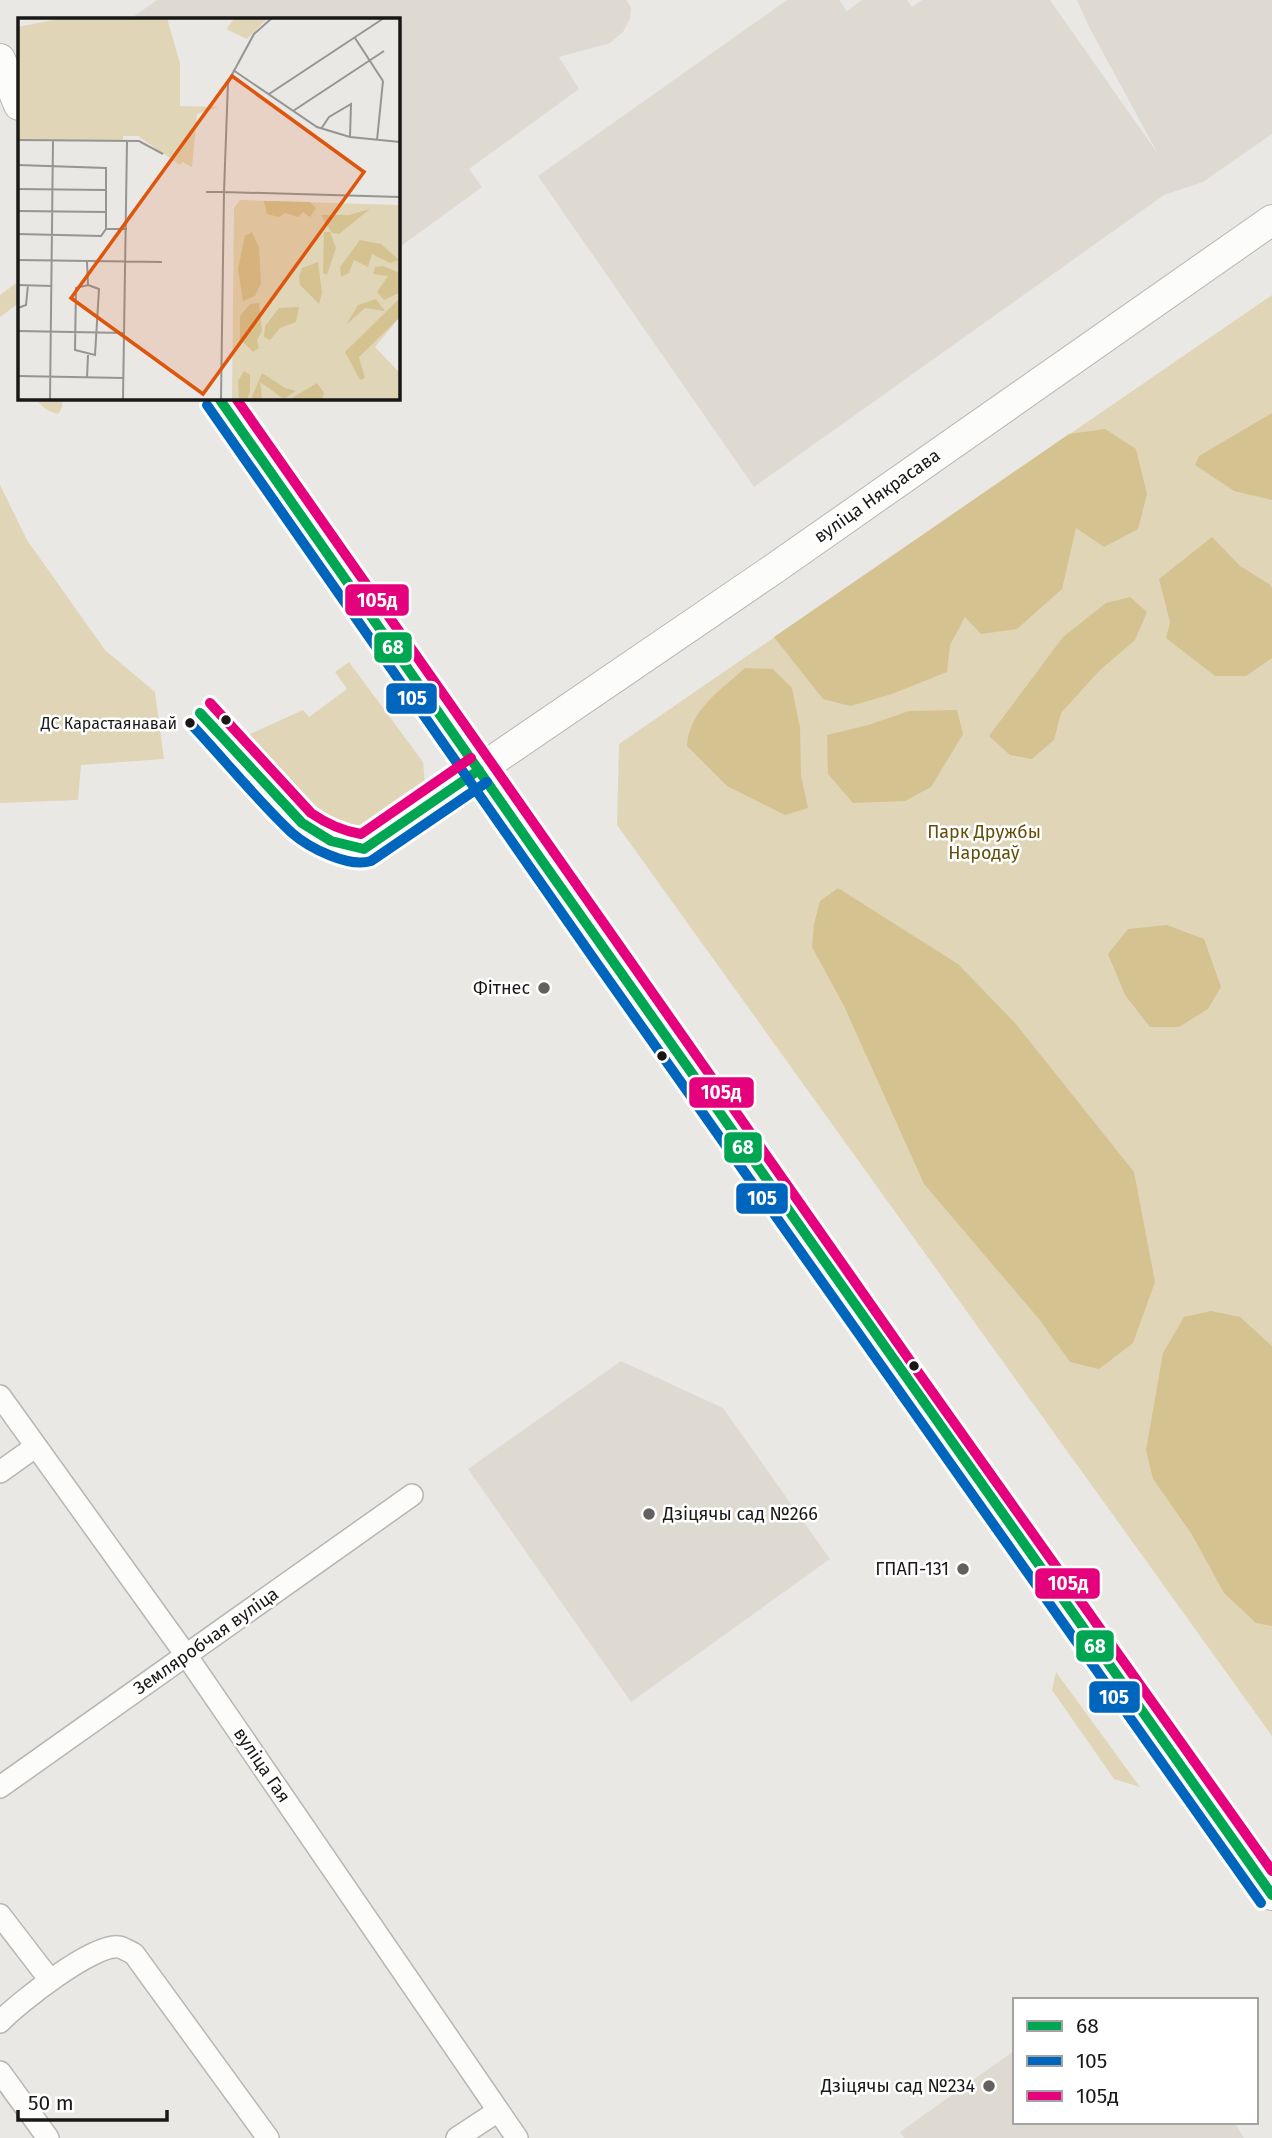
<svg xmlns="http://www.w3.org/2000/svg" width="1272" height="2138" font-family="'Fira Sans',sans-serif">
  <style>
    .built { fill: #dedad1 }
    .green { fill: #e1d5b7 }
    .forest { fill: #d5c291 }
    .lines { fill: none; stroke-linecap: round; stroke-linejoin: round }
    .street-casing { stroke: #b8b6b5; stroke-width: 24 }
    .secondary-casing { stroke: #b8b6b5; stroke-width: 32 }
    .street { stroke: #fcfcfb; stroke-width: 21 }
    .secondary { stroke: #fcfcfb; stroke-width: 30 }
    .bus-1-casing { stroke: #fff; stroke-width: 16 }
    .bus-2-casing { stroke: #fff; stroke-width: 16 }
    .bus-3-casing { stroke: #fff; stroke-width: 16 }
    .bus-1 { stroke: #00a651; stroke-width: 10 }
    .bus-2 { stroke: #0065bd; stroke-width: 10 }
    .bus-3 { stroke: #e5007d; stroke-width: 10 }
    .bus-dot { fill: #191817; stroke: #fff; stroke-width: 2.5 }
    .poi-dot { fill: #62615f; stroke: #fff; stroke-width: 2.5 }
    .labels { text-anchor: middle; stroke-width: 5; stroke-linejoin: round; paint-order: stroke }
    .bus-label { font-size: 16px; fill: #191817; stroke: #fff; text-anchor: end }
    .street-label { font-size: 18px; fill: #191817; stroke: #fff }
    .park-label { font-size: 18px; fill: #644e09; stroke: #fff }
    .poi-label { font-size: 18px; fill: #191817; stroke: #fff; text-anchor: end }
    .inset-road { fill: none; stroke: #969593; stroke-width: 2 }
    .view { fill: #de560d; fill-opacity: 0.15; stroke: #de560d; stroke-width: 3.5 }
    .inset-edge { fill: none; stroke: #191817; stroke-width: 3.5 }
    .line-badge { stroke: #fff; stroke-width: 2.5 }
    .badge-label { font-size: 19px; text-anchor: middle; font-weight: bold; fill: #fff }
  </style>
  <rect width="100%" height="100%" fill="#eae8e5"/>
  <path class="built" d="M 157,0 L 626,0 L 631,7 L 630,19 L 623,32 L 610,43 L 559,57 L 579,89 L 469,169 L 482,187 L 397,249 L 397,19 L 130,19 Z
    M 787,0 L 839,0 L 847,11 L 862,0 L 907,0 L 912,7 L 922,0 L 1050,0 L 1158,154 L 1089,27 L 1077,0 L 1272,0 L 1272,134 L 1203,182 L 1164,195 L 754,487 L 538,176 Z
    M 621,1361 L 723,1408 L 830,1559 L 631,1702 L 468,1469 Z
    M 1015,2050 L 1015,2122 L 1234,2122 L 1244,2138 L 904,2138 L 900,2132 Z"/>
  <path class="green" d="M 19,281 L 19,303 L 0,317 L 0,295 Z
    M 1272,295 L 1272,1736 L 617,825 L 619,744 Z
    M 35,397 L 61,397 C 64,403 62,409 58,414 C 47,411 41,407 35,397 Z
    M 0,485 L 27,540 L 105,650 L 155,692 L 164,759 L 81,765 L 78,800 L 0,803 Z
    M 349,662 L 423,762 L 425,784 L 419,799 L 411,789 L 353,830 L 360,840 L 329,819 L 246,736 L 303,710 L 309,717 L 347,689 L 335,672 Z
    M 1056,1672 L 1140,1787 L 1114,1779 L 1052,1690 Z"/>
  <path class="forest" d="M 1272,413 L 1272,500 L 1234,491 L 1195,465 L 1199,456 Z
    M 1105,429 L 1136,449 L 1147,494 L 1138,529 L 1104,547 L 1076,528 L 1062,589 L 1017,629 L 981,634 L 965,617 L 950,645 L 947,672 L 892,694 L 850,706 L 823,699 L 774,637 L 1069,434 Z
    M 1212,537 L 1240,566 L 1269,584 L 1272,588 L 1272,658 L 1246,676 L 1215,676 L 1166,638 L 1170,622 L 1159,579 Z
    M 1130,597 L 1147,612 L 1135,640 L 1099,671 L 1061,713 L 1054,740 L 1032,759 L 1010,755 L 989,736 L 1063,637 L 1106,603 Z
    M 745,668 L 773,669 L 792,688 L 800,728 L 801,776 L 808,808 L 785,815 L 727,786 L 687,746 C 689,710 721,690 745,668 Z
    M 957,710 L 963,734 L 931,787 L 905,801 L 853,803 L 828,774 L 827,735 L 868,725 L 909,711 Z
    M 838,888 L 958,964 L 1015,1023 L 1134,1172 L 1155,1282 L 1133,1343 L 1099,1369 L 1070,1362 L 1039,1319 L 924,1184 L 844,1006 L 812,947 L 814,924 L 820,901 Z
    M 1167,925 L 1204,939 L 1221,987 L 1208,1009 L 1179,1027 L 1150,1027 L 1125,995 L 1108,954 L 1128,929 Z
    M 1211,1311 L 1240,1317 L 1272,1346 L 1272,1626 L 1256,1623 L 1224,1593 L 1191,1533 L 1153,1479 L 1146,1450 L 1163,1353 L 1184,1317 Z"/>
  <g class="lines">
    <defs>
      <path id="street" d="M 364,849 L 479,770
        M 0,1396 L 186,1655 L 517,2138
        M 0,1472 L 35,1447
        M 0,1787 L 412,1495
        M 0,1915 L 50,1980
        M 0,2022 C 18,2003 94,1943 119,1947 C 124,1948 130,1952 134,1954 L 268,2138
        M 0,2072 L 48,2138
        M 457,2138 L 498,2111"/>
      <path id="secondary" d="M 0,59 L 19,105
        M 218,397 L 732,1134 L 935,1417 L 1073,1616 L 1272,1895
        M 479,770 L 775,568 L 1272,220"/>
    </defs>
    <use href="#street" class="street-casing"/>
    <use href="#secondary" class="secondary-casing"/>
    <use href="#street" class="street"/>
    <use href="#secondary" class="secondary"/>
    <defs>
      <path id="bus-1" d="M 218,397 C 567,898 918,1398 1272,1895
        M 200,713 L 302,823 L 331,841 L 364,849 L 479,770"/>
      <path id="bus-2" d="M 207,405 C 556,906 906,1406 1261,1903
        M 190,723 C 224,759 256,799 292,833 C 309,848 349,868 371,861 L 487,782"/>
      <path id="bus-3" d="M 235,397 C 579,890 923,1382 1272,1871
        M 210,703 L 311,813 C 327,824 342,831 361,834 L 471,758"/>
    </defs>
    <use href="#bus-1" class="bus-1-casing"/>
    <use href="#bus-2" class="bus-2-casing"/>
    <use href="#bus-3" class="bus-3-casing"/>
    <use href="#bus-1" class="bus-1"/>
    <use href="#bus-2" class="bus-2"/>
    <use href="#bus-3" class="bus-3"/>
  </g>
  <g class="bus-dot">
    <circle cx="226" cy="720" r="6"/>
    <circle cx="190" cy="723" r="6"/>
    <circle cx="662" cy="1056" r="6"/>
    <circle cx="914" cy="1366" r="6"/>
  </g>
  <g class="poi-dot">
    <circle cx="544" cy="988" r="7"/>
    <circle cx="649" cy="1514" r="7"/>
    <circle cx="963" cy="1569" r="7"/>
    <circle cx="989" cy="2086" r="7"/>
  </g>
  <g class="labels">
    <g class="bus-label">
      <text x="177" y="729">ДС Карастаянавай</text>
    </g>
    <g class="street-label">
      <text transform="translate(877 496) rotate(-35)" y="6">вуліца Някрасава</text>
      <text transform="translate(206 1641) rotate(-35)" y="6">Земляробчая вуліца</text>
      <text transform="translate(262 1765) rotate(56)" y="6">вуліца Гая</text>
    </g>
    <g class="park-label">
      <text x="984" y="838">Парк Дружбы<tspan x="984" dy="21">Народаў</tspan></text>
    </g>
    <g class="poi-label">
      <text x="530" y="994">Фітнес</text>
      <text x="663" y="1520" text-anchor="start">Дзіцячы сад №266</text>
      <text x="949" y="1575">ГПАП-131</text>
      <text x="975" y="2092">Дзіцячы сад №234</text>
    </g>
  </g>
  <g transform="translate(18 18)">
    <rect width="382" height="382" fill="#eae8e5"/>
    <path d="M 45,0 L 149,0 L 162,45 L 162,88 L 201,89 L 179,96 L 174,149 L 165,144 L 162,147 L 120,118 L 105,118 L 105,122 L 0,122 L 0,9 ZM 217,0 L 250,0 L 229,21 L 208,11 ZM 222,182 L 381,187 L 381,300 L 357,329 L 381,354 L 381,381 L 214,381 L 216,190 Z" fill="#e1d5b7"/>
    <path d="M 246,183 L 292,184 L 298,190 L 292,199 L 285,194 L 280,199 L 267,195 L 261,199 L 249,196 ZM 352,191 L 321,216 L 314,215 L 303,197 L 331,197 ZM 234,214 L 241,230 L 243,265 L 237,278 L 225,283 L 220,251 L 227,218 ZM 306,214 L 312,214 L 318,230 L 309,257 L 305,255 ZM 342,222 L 363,226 L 381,242 L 372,245 L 354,236 L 350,249 L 336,242 L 331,255 L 323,259 L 322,249 ZM 300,244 L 304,275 L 301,286 L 282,267 L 281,258 L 284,250 ZM 365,248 L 382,255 L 381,275 L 366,282 L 359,274 L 370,258 L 355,256 L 357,249 ZM 358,281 L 367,293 L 347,290 L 328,307 L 340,287 ZM 381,281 L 381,300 L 341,339 L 347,360 L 342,362 L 327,334 ZM 241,285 L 244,313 L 239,322 L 241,330 L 235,334 L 222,321 L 222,298 L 232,286 ZM 281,289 L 278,304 L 262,310 L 252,322 L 246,319 L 247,308 L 261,290 ZM 226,353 L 232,357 L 232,374 L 229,381 L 221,381 L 220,363 ZM 244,355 L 267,370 L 278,373 L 266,381 L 242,364 L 244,381 L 233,381 ZM 299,365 L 306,375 L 304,381 L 272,381 Z" fill="#d5c291"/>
    <path class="inset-road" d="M 337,20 L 365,63M 215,52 L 299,109 L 332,119 L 382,124M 251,76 L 366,0M 275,93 L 366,33M 303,111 L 311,99 L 333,86 L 332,119M 0,122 L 121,123 L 145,136M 359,122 L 365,63M 0,147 L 88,150 L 88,211M 0,171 L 87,172M 188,174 L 206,174 L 210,64 L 236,16 L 254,0M 0,193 L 88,194M 0,216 L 83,218 L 88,211 L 109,211M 0,242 L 144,244M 69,244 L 70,267M 0,267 L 34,268M 70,267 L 81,271 L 77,337 L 57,332 L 58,270 ZM 0,290 L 8,287 L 10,267M 0,313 L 107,315M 0,358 L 106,360M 69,360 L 70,337M 32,381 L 35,123M 105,381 L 109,123M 203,381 L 206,174 L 382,179"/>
    <path class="view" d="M 214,58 L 346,154 L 185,376 L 53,280 Z"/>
    <rect width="382" height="382" class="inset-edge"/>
  </g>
  <g class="line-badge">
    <rect x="344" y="583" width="66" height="34" rx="7" fill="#e5007d"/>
    <rect x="373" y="631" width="40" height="33" rx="7" fill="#00a651"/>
    <rect x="385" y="682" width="53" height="33" rx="7" fill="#0065bd"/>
    <rect x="688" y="1076" width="67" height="33" rx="7" fill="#e5007d"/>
    <rect x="723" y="1131" width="40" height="33" rx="7" fill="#00a651"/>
    <rect x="735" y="1182" width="54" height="33" rx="7" fill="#0065bd"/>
    <rect x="1034" y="1567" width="67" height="33" rx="7" fill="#e5007d"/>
    <rect x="1075" y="1629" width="40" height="34" rx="7" fill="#00a651"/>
    <rect x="1088" y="1680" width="53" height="34" rx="7" fill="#0065bd"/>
  </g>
  <g class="badge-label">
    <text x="377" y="607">105д</text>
    <text x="393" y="654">68</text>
    <text x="412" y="705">105</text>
    <text x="721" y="1099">105д</text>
    <text x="743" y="1154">68</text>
    <text x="762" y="1205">105</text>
    <text x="1068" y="1590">105д</text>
    <text x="1095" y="1653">68</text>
    <text x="1114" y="1704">105</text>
  </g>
  <rect x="1013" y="1998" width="245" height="126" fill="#ffffff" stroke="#a3a3a2" stroke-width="2"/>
  <rect x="1027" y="2021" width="35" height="10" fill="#00a651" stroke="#a3a3a2" stroke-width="2"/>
  <text x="1076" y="2033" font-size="21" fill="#191817">68</text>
  <rect x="1027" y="2056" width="35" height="10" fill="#0065bd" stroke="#a3a3a2" stroke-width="2"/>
  <text x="1076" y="2068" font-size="21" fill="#191817">105</text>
  <rect x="1027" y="2091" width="35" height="10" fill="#e5007d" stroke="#a3a3a2" stroke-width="2"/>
  <text x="1076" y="2103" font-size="21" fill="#191817">105д</text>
  <path d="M18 2110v10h149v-10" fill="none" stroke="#191817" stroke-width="3.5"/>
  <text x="28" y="2110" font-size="21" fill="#191817" stroke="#ffffff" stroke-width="5" paint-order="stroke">50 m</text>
</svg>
